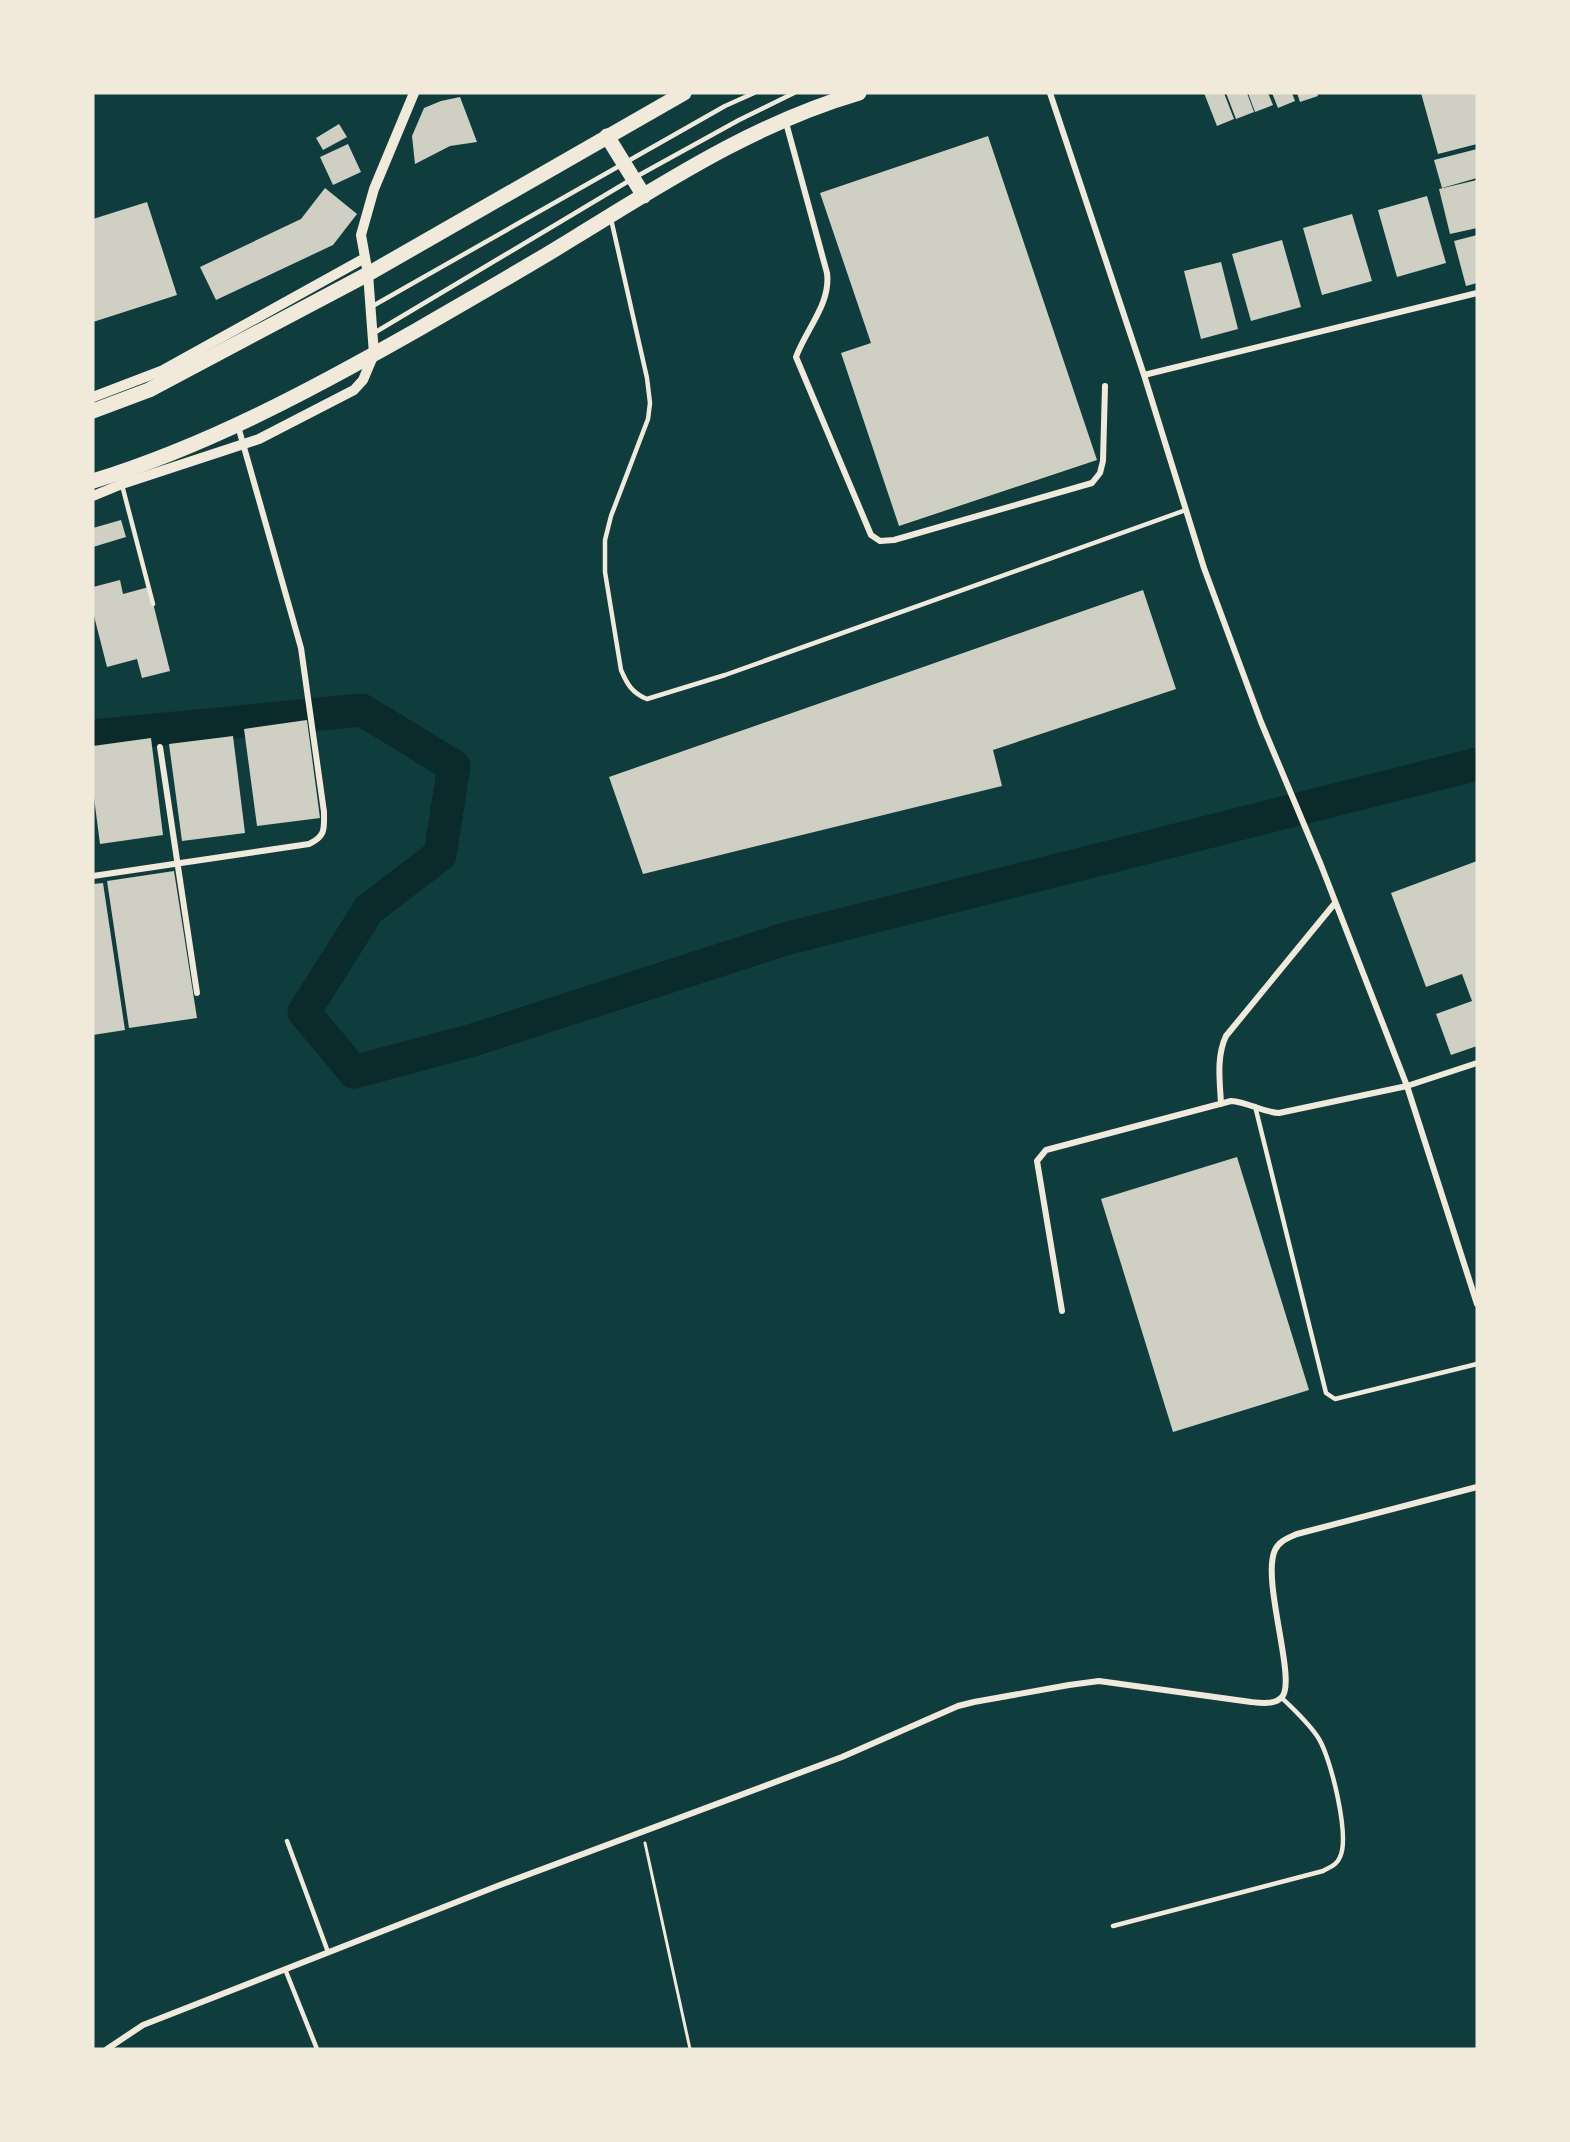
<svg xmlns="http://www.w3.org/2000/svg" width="1570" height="2142" font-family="Roboto,sans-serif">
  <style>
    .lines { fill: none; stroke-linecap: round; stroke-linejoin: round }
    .river { stroke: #0a2a2b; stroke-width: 33 }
    .building { fill: #cfcfc3 }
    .path { stroke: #f1e9da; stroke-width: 3 }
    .service { stroke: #f1e9da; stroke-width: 4.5 }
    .minor { stroke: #f1e9da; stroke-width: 6 }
    .tertiary { stroke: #f1e9da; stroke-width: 10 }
    .trunk { stroke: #f1e9da; stroke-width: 15 }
  </style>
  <rect width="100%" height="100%" fill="#0f3d3e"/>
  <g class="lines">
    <path class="river" d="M 93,736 L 362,710 L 454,766 L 440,855 L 369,909 L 304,1012 L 354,1072 L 473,1040 L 785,939 L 1477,764"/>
  </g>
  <path class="building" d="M 1204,93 L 1224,93 L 1234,119 L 1217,126 Z
    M 1226,93 L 1247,93 L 1254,112 L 1236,119 Z
    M 1248,93 L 1268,93 L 1273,105 L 1255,112 Z
    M 1272,93 L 1292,93 L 1295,101 L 1278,108 Z
    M 1297,93 L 1317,93 L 1318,96 L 1300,102 Z
    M 1421,93 L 1477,93 L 1477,144 L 1438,154 Z
    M 460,97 L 477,142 L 450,146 L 415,164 L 412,136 L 424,108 L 441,101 Z
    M 339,124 L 347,137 L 323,150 L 316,138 Z
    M 988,136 L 1097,460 L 899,526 L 841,353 L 871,343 L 820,193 Z
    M 348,144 L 361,172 L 333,185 L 320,157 Z
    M 1477,149 L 1477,178 L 1442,188 L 1434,160 Z
    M 1477,180 L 1477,228 L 1450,234 L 1439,189 Z
    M 325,188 L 357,214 L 333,245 L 216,300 L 200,267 L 301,219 Z
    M 1427,196 L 1446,263 L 1397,277 L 1378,210 Z
    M 147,202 L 177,295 L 93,322 L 93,219 Z
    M 1352,214 L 1372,281 L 1322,295 L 1303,228 Z
    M 1477,235 L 1477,283 L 1466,286 L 1454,241 Z
    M 1282,240 L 1301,307 L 1251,321 L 1232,254 Z
    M 1221,262 L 1238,329 L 1201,339 L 1184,271 Z
    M 121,520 L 126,537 L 93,547 L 93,528 Z
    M 120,580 L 123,594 L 149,587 L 170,671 L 142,678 L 137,659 L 107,667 L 93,612 L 93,587 Z
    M 1143,590 L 1176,689 L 993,750 L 1002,786 L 643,874 L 609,777 Z
    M 307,720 L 320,818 L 257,826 L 244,729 Z
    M 233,736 L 245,833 L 182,841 L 169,744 Z
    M 151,738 L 163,835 L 100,844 L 93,790 L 93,746 Z
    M 1477,861 L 1477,1046 L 1451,1055 L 1436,1014 L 1472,1001 L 1462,974 L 1426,987 L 1391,893 Z
    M 174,871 L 197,1018 L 129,1028 L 107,881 Z
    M 103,883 L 125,1030 L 93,1035 L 93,884 Z
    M 1237,1157 L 1309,1390 L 1173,1432 L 1101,1199 Z"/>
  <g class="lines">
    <path class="path" d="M 645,1843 L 690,2049"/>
    <path class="service" d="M 611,219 L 647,378 L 650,403 L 648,419 L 611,516 L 605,540 L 605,572 L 621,670 C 627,684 632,693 647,699 L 725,675 L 1186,510
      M 371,307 L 725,106 L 754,93
      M 374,333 L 632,179 L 739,120 L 794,93
      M 122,485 L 153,604
      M 1255,1106 L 1326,1393 L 1335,1399 L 1477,1364
      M 287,1841 L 328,1952
      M 1113,1926 L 1323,1871 C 1330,1867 1337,1865 1340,1857 C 1350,1836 1331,1759 1319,1739 C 1309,1723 1295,1711 1282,1698
      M 285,1969 L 317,2049"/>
    <path class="minor" d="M 1050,93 L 1144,375 L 1204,568 L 1261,722 L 1321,865 L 1407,1086 L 1477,1304
      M 785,119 L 827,273 C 831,304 806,329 796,357 L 871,535 L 880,541 L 894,540 L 1092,483 L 1100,473 L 1103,461 L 1105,386
      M 1144,375 L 1477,293
      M 160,747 L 197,993
      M 93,876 L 309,844 C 326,836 324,829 324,812 L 301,648 L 238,426
      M 1221,1104 C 1220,1082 1216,1057 1226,1036 L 1335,903
      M 1062,1311 L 1037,1161 L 1046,1150 L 1231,1101 C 1248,1102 1262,1112 1279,1113 L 1407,1086 L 1477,1063
      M 107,2049 L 143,2025 L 500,1885 L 842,1757 L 958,1706 L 974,1702 L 1069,1685 L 1099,1681 L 1251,1702 C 1260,1703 1275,1705 1282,1697 C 1297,1680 1261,1580 1275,1550 C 1279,1541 1288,1538 1297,1534 L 1477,1487"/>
    <path class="tertiary" d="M 93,397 L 161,371 L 365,258
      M 93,496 L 122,484 L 259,439 L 354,390 L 363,380 L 374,354 L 368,274 L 361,235 L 374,189 L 414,93"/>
    <path class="trunk" d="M 607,136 L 644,196
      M 93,411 L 149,390 L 368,274 L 684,93
      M 93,481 C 207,446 313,389 417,330 C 470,299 524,269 577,236 C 667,181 756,123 859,93"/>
  </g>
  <rect width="1570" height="2142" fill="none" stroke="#f1e9da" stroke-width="189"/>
</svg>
